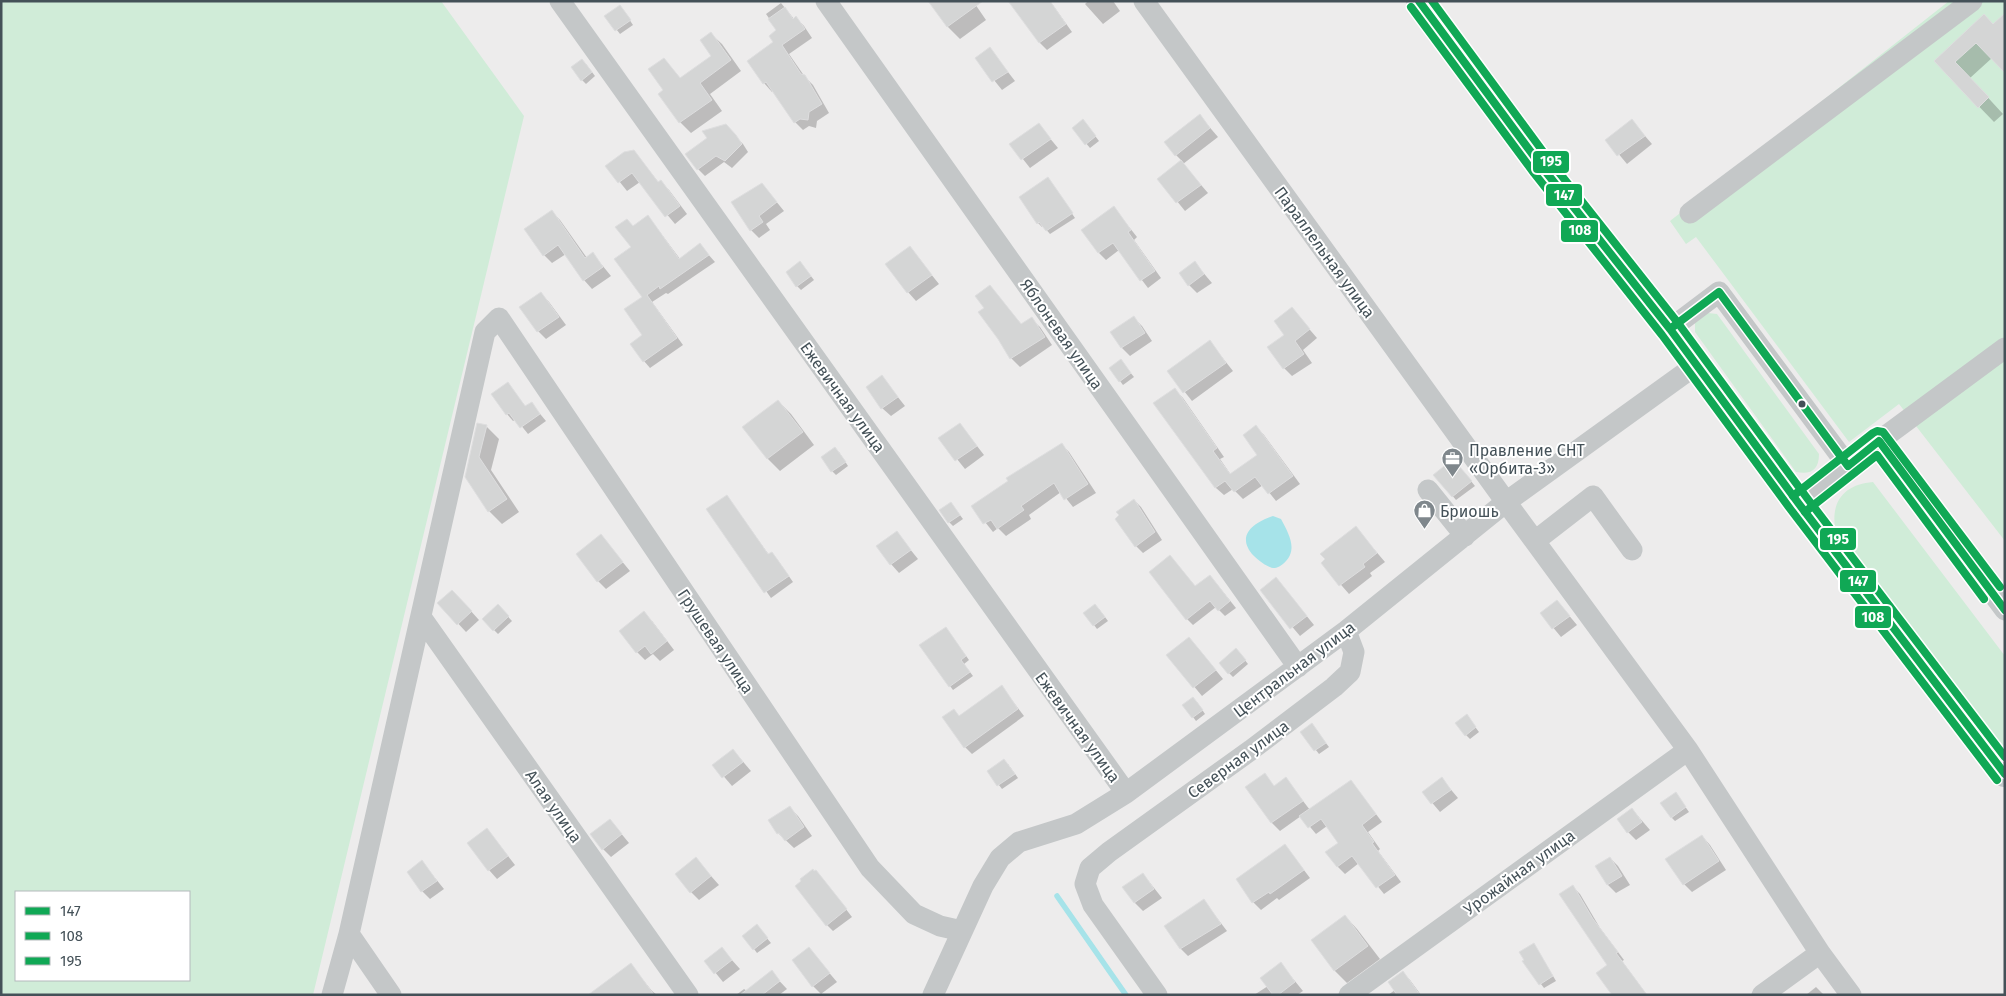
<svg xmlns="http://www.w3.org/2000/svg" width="2006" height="996" font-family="'Fira Sans',sans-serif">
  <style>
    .green { fill: #d0ecd8; fill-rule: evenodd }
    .water { fill: #a6e3e9 }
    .shadow { fill: #0003 }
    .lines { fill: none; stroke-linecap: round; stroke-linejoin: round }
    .stream { stroke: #a6e3e9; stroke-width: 5.5 }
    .building { fill: #d4d5d5; stroke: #dededf }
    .minor { stroke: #c4c7c8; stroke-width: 21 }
    .major { stroke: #c1c5c8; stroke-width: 26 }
    .bus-1-casing { stroke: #fff; stroke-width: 11 }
    .bus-2-casing { stroke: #fff; stroke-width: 11 }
    .bus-3-casing { stroke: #fff; stroke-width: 11 }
    .bus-1 { stroke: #10a855; stroke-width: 8 }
    .bus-2 { stroke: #10a855; stroke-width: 8 }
    .bus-3 { stroke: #10a855; stroke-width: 8 }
    .bus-dot { fill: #445158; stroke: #fff; stroke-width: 2 }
    .labels { text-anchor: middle; stroke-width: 4; stroke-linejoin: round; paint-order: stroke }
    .street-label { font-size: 16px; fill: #445158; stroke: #fff }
    .poi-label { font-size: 16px; fill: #445158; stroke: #fff; text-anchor: start }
    .line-badge { stroke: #fff; stroke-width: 2 }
    .badge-label { font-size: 14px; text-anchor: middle; font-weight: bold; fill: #fff }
  </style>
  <rect width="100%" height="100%" fill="#edecec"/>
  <path class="green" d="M 1,1 L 441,1 L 524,116 L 313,995 L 1,995 ZM 16,892 L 189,892 L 189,980 L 16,980 Z
    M 1949,1 L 2005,1 L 2005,541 L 1899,404 L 1849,442 L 1696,237 L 1686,244 L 1670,221 Z
    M 1708,313 L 1717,314 L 1819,454 C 1819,470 1811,475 1796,472 L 1695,332 L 1695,323 Z
    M 1873,482 L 2005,656 L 2005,754 L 1835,527 C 1831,500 1846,484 1873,482 Z"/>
  <path class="water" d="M 1273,516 L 1281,519 C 1289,534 1299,551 1283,564 C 1280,566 1278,568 1273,568 C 1267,567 1258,560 1254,556 C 1235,536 1253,523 1273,516 Z"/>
  <path class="shadow" d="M 929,1 L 973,1 L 986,20 L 960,39 L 948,27 Z
    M 1010,1 L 1050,1 L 1072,32 L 1047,50 L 1039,42 Z
    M 1088,1 L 1113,1 L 1120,11 L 1103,24 L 1085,4 Z
    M 781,3 L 794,19 L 796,18 L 804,26 L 812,38 L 789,54 L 805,77 L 813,85 L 829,113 L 817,121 L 816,128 L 809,126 L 803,130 L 795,122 L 774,91 L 772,92 L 764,83 L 749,62 L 775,42 L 778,31 L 766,14 Z
    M 623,10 L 633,25 L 620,34 L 606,16 Z
    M 1984,16 L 1992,58 L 1970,78 L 2003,114 L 1994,122 L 1935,61 Z
    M 711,34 L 722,44 L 741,71 L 710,94 L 722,111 L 691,133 L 680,122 L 665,90 L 664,59 L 681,79 L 713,56 Z
    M 990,49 L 1015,81 L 1002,90 L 977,59 Z
    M 586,64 L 595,76 L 586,84 L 582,80 Z
    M 1200,116 L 1218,137 L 1183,164 L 1208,193 L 1185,211 L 1159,179 L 1182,161 L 1176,155 Z
    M 1632,121 L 1652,144 L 1627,164 L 1607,140 Z
    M 1086,124 L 1099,141 L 1090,148 L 1073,128 Z
    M 1039,125 L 1058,148 L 1030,168 L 1011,144 Z
    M 725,126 L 743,144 L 748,152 L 732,168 L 724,162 L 705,176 L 698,169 Z
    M 634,151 L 659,183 L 660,182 L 669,190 L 687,214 L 675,224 L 640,182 L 627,191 L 607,166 Z
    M 1048,179 L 1075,218 L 1050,234 L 1043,226 L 1042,227 L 1038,223 L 1020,197 Z
    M 762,184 L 784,211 L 766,224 L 770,230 L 759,238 L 751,230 Z
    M 1114,208 L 1137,237 L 1134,240 L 1161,278 L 1148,288 L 1119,250 L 1106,260 L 1099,253 Z
    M 552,212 L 560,220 L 587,258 L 593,254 L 611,276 L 592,289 L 584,280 L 566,254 L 552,263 L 544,255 Z
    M 648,216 L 680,259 L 700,245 L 715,262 L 668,294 L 666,293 L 652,302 L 683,345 L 650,368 L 644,361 L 643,298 L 632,248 L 633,227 Z
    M 910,248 L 939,284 L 916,301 L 908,292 Z
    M 800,262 L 814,280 L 801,290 L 797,286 Z
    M 1195,263 L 1212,283 L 1197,293 L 1189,285 Z
    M 990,286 L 1022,325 L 1031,319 L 1040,327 L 1052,345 L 1020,367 L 1011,358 L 1000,338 L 986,308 Z
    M 541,294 L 549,302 L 566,325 L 546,339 L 538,331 Z
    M 1292,309 L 1317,338 L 1303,350 L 1312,363 L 1292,376 L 1284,368 L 1286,335 Z
    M 1133,317 L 1142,326 L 1152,341 L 1130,356 L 1122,348 Z
    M 1210,342 L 1233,371 L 1192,401 L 1168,371 Z
    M 1121,361 L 1134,377 L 1123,385 L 1120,381 Z
    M 882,377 L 905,406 L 891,416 L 882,408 Z
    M 508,384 L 526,407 L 531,403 L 546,421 L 528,434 L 516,419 L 513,421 L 507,414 Z
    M 1175,390 L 1183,398 L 1224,457 L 1220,459 L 1231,475 L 1258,455 L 1256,427 L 1264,435 L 1300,484 L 1276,501 L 1263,485 L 1243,499 L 1233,489 L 1224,495 L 1216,488 Z
    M 778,401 L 791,414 L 814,445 L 780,471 L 767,458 Z
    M 960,424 L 984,455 L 965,469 L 940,438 Z
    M 486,426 L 499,439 L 491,470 L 519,512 L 502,524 L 489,511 L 466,477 Z
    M 1061,444 L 1069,452 L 1096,493 L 1073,507 L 1061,492 L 1029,515 L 1031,519 L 1006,536 L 998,528 L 993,532 L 973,507 Z
    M 839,452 L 848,466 L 836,475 L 832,471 Z
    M 1457,464 L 1475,486 L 1456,500 L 1435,475 Z
    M 727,496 L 769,555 L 772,553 L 777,559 L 793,582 L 771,598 L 708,509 Z
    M 1134,500 L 1141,507 L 1162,540 L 1143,553 L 1136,546 Z
    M 951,503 L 963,519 L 953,526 L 949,522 Z
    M 1356,528 L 1385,562 L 1370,573 L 1372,576 L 1349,594 L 1322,563 Z
    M 897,533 L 918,559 L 899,573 L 891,564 Z
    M 601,536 L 630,571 L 606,589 L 598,581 Z
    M 1170,556 L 1196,587 L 1216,583 L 1236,608 L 1225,616 L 1216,607 L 1193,625 L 1187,619 Z
    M 1276,578 L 1314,625 L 1300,636 L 1261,590 Z
    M 460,599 L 479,620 L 466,632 L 439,603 Z
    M 1557,601 L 1577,625 L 1561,637 L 1541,613 Z
    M 498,606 L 512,621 L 498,634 L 483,619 Z
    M 1099,609 L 1108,621 L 1097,629 L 1094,625 Z
    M 652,621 L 674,650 L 660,661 L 653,654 L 645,660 L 637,652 Z
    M 949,632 L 969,660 L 964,664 L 973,676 L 953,690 L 950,686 Z
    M 1197,647 L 1223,679 L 1202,696 L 1168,655 Z
    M 1240,654 L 1248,664 L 1233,677 L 1220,664 Z
    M 1002,687 L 1024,716 L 972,754 L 965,747 L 954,711 L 959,716 Z
    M 1197,702 L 1205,714 L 1196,721 L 1193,717 Z
    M 1470,720 L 1479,732 L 1470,739 L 1466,735 Z
    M 1315,729 L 1329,747 L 1319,754 L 1302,732 Z
    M 733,750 L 751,771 L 732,786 L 714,765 Z
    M 1008,764 L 1018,778 L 1002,789 L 988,771 Z
    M 1264,775 L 1275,787 L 1286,779 L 1310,810 L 1351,781 L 1382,822 L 1368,832 L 1380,849 L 1378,851 L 1401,882 L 1384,894 L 1359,863 L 1345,874 L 1338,867 L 1339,844 L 1327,826 L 1316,834 L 1301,816 L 1280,831 L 1271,822 Z
    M 1442,779 L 1458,798 L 1440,812 L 1423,792 Z
    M 1679,798 L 1689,812 L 1675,821 L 1672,818 Z
    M 789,807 L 798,816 L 812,836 L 794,848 L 778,833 Z
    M 1632,809 L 1650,830 L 1636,840 L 1628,832 Z
    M 610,820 L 629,843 L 611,857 L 603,849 Z
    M 487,829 L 515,865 L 497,879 L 489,870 Z
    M 1702,836 L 1710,845 L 1726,870 L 1692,892 L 1684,884 Z
    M 1285,845 L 1310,878 L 1279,900 L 1277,898 L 1261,910 L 1253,902 Z
    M 1610,858 L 1618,866 L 1630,885 L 1616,893 L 1608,885 L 1597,866 Z
    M 696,859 L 719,885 L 699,900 L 691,892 Z
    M 422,862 L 444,889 L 430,899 L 422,891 Z
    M 814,872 L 822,878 L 852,917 L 833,931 L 827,925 Z
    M 1143,874 L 1162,898 L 1143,911 L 1135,903 Z
    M 1573,887 L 1580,894 L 1600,928 L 1624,960 L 1622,961 L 1647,995 L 1630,995 Z
    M 1204,901 L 1227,931 L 1188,956 L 1181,949 L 1166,926 Z
    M 1345,916 L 1357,929 L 1380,959 L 1347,983 L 1334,970 Z
    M 760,930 L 771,943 L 757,953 L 754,949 Z
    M 722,949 L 740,969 L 723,982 L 706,961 Z
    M 809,949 L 837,982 L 821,994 L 813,986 Z
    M 1537,949 L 1556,981 L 1544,988 L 1524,962 Z
    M 1281,964 L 1303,991 L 1297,995 L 1254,995 L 1268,986 Z
    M 631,965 L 652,991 L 657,995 L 600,995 Z
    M 771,972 L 787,989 L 779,995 L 736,995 L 744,989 L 747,991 Z
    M 1403,973 L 1410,980 L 1421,995 L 1388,995 L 1395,990 Z
    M 1816,987 L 1824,995 L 1806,995 Z"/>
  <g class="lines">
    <path class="stream" d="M 1057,896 L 1126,995"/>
  </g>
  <path class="building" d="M 928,1 L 983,1 L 947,27 Z
    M 1008,1 L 1050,1 L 1066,24 L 1039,43 Z
    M 620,5 L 631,20 L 615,31 L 604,16 Z
    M 785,7 L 793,19 L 796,16 L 805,29 L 782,45 L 801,74 L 805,75 L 822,104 L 809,112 L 808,120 L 800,119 L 794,123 L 766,82 L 763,84 L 747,61 L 773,42 L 769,36 L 776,30 L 768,19 Z
    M 2005,13 L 2005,73 L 1976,43 L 1955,62 L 1989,97 L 1978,108 L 1934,61 L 1984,14 L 1993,24 Z
    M 711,32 L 731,60 L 700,83 L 712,100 L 679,123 L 658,94 L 663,90 L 648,69 L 664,58 L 680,78 L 711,56 L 700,40 Z
    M 990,47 L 1008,72 L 992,82 L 975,58 Z
    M 582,59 L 592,72 L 581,81 L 571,67 Z
    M 1200,114 L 1210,128 L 1175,156 L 1164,142 Z
    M 1083,119 L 1096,136 L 1085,145 L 1072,128 Z
    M 1632,119 L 1645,136 L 1617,156 L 1605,140 Z
    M 1039,123 L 1051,139 L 1021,160 L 1009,144 Z
    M 726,124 L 736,135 L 742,144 L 725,161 L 716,156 L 697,170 L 685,154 L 707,138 L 702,131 Z
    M 634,150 L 658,182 L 661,180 L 680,206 L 665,217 L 632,173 L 618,183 L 605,166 L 624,152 Z
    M 1181,160 L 1201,185 L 1176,203 L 1157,179 Z
    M 1048,177 L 1073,213 L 1046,231 L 1039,222 L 1037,224 L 1019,197 Z
    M 762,183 L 777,202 L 759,216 L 763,222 L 750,231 L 731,202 Z
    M 1114,206 L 1131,230 L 1128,232 L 1155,271 L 1140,281 L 1113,243 L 1098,253 L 1081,230 Z
    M 552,210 L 585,258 L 593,252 L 603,267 L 583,281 L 558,245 L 543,256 L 524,229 Z
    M 648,215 L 679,259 L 700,243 L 709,255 L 660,289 L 659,286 L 647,295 L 677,338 L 643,362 L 630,344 L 642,335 L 624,309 L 642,297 L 614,259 L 631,247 L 615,227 L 627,219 L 633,226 Z
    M 910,246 L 932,275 L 907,293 L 885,264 Z
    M 800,261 L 811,276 L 796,287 L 786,272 Z
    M 1195,261 L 1204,274 L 1188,286 L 1179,273 Z
    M 990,285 L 1021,324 L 1032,317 L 1045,337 L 1010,359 L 998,339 L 978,312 L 984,308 L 975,296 Z
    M 541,292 L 559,317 L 537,332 L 519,307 Z
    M 1292,307 L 1310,329 L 1295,341 L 1304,354 L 1283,369 L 1267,347 L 1284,335 L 1274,321 Z
    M 1134,316 L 1145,333 L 1121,348 L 1110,332 Z
    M 1210,340 L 1226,363 L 1183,393 L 1167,371 Z
    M 1121,359 L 1131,373 L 1119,382 L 1109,368 Z
    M 882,375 L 898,397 L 881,409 L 866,387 Z
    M 508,382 L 525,406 L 532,402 L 540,414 L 520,428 L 509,413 L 506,415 L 491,394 Z
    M 1175,388 L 1217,448 L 1213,451 L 1230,474 L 1257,455 L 1243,435 L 1256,425 L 1293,476 L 1268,494 L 1255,477 L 1234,492 L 1225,481 L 1215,488 L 1153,403 Z
    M 778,400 L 803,432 L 767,459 L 742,427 Z
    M 477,423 L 487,425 L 479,457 L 507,499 L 488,512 L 465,477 Z
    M 960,423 L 977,446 L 955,461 L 938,438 Z
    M 1062,443 L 1088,484 L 1064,500 L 1054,483 L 1021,506 L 1024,510 L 997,529 L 991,520 L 983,524 L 971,506 L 1008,481 L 1006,478 Z
    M 835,447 L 846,462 L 831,472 L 821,457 Z
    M 1453,459 L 1472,481 L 1452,497 L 1433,475 Z
    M 727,495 L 768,554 L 772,552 L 789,576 L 764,593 L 706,509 Z
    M 1134,499 L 1155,532 L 1135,547 L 1115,519 L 1119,515 L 1116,512 Z
    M 951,502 L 960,515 L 948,523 L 939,510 Z
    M 1356,526 L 1377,553 L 1363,564 L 1365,567 L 1339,586 L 1321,563 L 1325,559 L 1320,554 Z
    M 897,531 L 911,550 L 890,565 L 876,546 Z
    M 601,534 L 623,562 L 597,582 L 576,554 Z
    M 1170,555 L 1195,586 L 1210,575 L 1230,601 L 1218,611 L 1210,601 L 1186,620 L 1149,572 Z
    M 1276,577 L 1307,616 L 1290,629 L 1260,590 Z
    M 452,590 L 472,611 L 457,625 L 437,603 Z
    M 1557,600 L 1570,616 L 1552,629 L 1540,613 Z
    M 498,604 L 509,616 L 493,631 L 482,619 Z
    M 1095,604 L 1105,617 L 1093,626 L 1083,613 Z
    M 644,611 L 667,641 L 651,654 L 645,646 L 636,653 L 619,631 Z
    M 946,627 L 966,656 L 961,660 L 970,672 L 949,687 L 919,645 Z
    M 1189,637 L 1216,670 L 1193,688 L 1166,655 Z
    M 1236,648 L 1246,660 L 1228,674 L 1219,663 Z
    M 1002,685 L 1018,709 L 964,748 L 942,717 L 954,709 L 959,716 Z
    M 1193,697 L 1203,710 L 1192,718 L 1182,705 Z
    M 1467,714 L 1476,727 L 1465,736 L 1455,723 Z
    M 1312,723 L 1326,743 L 1314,751 L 1300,732 Z
    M 733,749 L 743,762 L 722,778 L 712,765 Z
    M 1004,759 L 1015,774 L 997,786 L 987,771 Z
    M 1265,773 L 1274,786 L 1286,777 L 1303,801 L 1271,823 L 1245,787 Z
    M 1442,777 L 1451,790 L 1431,804 L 1422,792 Z
    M 1351,780 L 1376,814 L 1362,825 L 1374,842 L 1372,843 L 1395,875 L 1376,888 L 1352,856 L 1337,867 L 1325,852 L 1338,843 L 1321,819 L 1308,828 L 1299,816 Z
    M 1676,792 L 1686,807 L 1671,818 L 1660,803 Z
    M 790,806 L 804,827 L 785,841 L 779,833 L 777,834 L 768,820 Z
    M 1632,808 L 1642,822 L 1627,833 L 1617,819 Z
    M 610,819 L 622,834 L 602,850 L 590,834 Z
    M 487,828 L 508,856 L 488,871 L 467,843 Z
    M 1702,835 L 1719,861 L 1683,885 L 1665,859 Z
    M 1285,844 L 1304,870 L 1270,894 L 1269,892 L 1252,903 L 1236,879 Z
    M 696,857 L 711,876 L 690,893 L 675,874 Z
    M 1610,857 L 1622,876 L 1607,885 L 1595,866 Z
    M 422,860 L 437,881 L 421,892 L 407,872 Z
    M 813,869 L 814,871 L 816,870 L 847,909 L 826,926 L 795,886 L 801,881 L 800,879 Z
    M 1143,873 L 1154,889 L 1134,903 L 1122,887 Z
    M 1573,885 L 1593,919 L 1618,952 L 1616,953 L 1647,995 L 1612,995 L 1596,973 L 1607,965 L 1559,894 Z
    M 1204,899 L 1221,924 L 1180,949 L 1164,926 Z
    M 1345,915 L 1368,946 L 1334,971 L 1311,940 Z
    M 757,924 L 768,938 L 753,950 L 742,936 Z
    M 1534,943 L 1553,976 L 1539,985 L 1522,961 L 1524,960 L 1519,952 Z
    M 722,947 L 732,960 L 714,974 L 704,961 Z
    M 809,947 L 830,973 L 812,987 L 792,960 Z
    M 1281,962 L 1295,982 L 1278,995 L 1273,995 L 1260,978 Z
    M 631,963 L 654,995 L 588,995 Z
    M 772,970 L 780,981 L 762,995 L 740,995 Z
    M 1403,971 L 1420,995 L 1397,995 L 1388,982 Z"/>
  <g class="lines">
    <path class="minor" d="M 560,1 L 1126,793
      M 826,1 L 1298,667
      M 1144,1 L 1506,502 L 1688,750 L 1820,953 L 1851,995
      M 1690,213 L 1972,1
      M 1670,329 L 1719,292 L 1848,466
      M 1879,441 L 2005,348
      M 1428,490 L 1465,536
      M 1799,504 L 1879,441 L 2005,610
      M 1535,541 L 1593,496 L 1632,550
      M 421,617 L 688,995
      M 349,934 L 391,995
      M 332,995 L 349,934 L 485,332 L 499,318 L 870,868 L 914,914 L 940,926 L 962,931
      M 933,995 L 983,886 L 1000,858 L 1019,842 L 1076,824 L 1126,793 L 1346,631 L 1506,502 L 1696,365
      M 1157,995 L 1093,905 L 1085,884 L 1090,868 L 1109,852 L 1251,750 L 1334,687 L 1350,672 L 1354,652 L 1346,631
      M 1349,995 L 1688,750
      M 1762,995 L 1820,953"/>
    <path class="major" d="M 1419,1 L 1542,167 L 1670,329 L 1799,504 L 2005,774"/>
    <defs>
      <path id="bus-1" d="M 1419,1 L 1542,167 L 1670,329 L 1799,504 L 2005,774
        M 1670,329 L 1719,292 L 1848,466 L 1879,441 L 2005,610"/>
      <path id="bus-2" d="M 1411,7 L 1534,173 L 1662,335 L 1791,510 L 1997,780
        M 1805,512 L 1877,455 L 1984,599"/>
      <path id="bus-3" d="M 1432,1 L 1550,161 L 1678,323 L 1807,498 L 2005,757
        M 1793,496 L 1873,433 L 1877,431 L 1883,432 L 2000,587"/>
    </defs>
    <use href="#bus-1" class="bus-1-casing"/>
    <use href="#bus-2" class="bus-2-casing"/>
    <use href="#bus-3" class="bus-3-casing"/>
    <use href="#bus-1" class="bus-1"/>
    <use href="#bus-2" class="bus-2"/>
    <use href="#bus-3" class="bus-3"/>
  </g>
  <defs>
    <symbol id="office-pin" viewBox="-11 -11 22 30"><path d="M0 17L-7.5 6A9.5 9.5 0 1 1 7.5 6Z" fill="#7f878c" stroke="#fff"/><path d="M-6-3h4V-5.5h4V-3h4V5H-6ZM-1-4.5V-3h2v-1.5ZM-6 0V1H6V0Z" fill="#fff"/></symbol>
    <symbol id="shop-pin" viewBox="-11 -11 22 30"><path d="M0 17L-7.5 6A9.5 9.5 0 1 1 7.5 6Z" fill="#7f878c" stroke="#fff"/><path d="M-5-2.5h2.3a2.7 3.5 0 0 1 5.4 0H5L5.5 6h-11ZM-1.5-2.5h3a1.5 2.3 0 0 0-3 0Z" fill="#fff"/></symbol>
  </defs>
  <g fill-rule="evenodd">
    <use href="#office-pin" x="1440" y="446" width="25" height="34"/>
    <use href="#shop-pin" x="1412" y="498" width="25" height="34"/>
  </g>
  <circle class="bus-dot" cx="1802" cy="404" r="4.5"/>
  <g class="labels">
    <g class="street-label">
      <text transform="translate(1325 252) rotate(54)" y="6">Параллельная улица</text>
      <text transform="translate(1062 334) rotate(55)" y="6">Яблоневая улица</text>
      <text transform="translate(843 397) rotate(54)" y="6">Ежевичная улица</text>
      <text transform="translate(716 641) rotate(56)" y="6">Грушевая улица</text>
      <text transform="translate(1294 669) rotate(-37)" y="6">Центральная улица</text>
      <text transform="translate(1078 727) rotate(54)" y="6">Ежевичная улица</text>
      <text transform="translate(1238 759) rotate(-36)" y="6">Северная улица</text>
      <text transform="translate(554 806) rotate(55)" y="6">Алая улица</text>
      <text transform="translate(1519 872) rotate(-36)" y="6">Урожайная улица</text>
    </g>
    <g class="poi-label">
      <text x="1469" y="456">Правление СНТ<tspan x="1469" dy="18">«Орбита-3»</tspan></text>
      <text x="1440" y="517">Бриошь</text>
    </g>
  </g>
  <g class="line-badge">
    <rect x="1532" y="150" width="38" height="24" rx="5" fill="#10a855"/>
    <rect x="1545" y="183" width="38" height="24" rx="5" fill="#10a855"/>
    <rect x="1560" y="219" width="39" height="24" rx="5" fill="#10a855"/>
    <rect x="1819" y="527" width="38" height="24" rx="5" fill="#10a855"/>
    <rect x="1839" y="569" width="38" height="24" rx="5" fill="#10a855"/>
    <rect x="1854" y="605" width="38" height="24" rx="5" fill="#10a855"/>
  </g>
  <g class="badge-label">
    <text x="1551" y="166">195</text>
    <text x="1564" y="200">147</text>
    <text x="1580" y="235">108</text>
    <text x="1838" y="544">195</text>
    <text x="1858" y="586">147</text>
    <text x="1873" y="622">108</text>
  </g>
  <rect width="2006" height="996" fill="none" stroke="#445158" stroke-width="5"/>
  <rect x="15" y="891" width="175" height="90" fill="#ffffff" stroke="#b4b9bc"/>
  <rect x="25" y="907" width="25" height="8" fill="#10a855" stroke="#b4b9bc"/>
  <text x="60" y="916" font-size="15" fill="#445158">147</text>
  <rect x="25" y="932" width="25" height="8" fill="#10a855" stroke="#b4b9bc"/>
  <text x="60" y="941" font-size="15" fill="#445158">108</text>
  <rect x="25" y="957" width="25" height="8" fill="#10a855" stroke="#b4b9bc"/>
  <text x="60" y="966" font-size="15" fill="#445158">195</text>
</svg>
